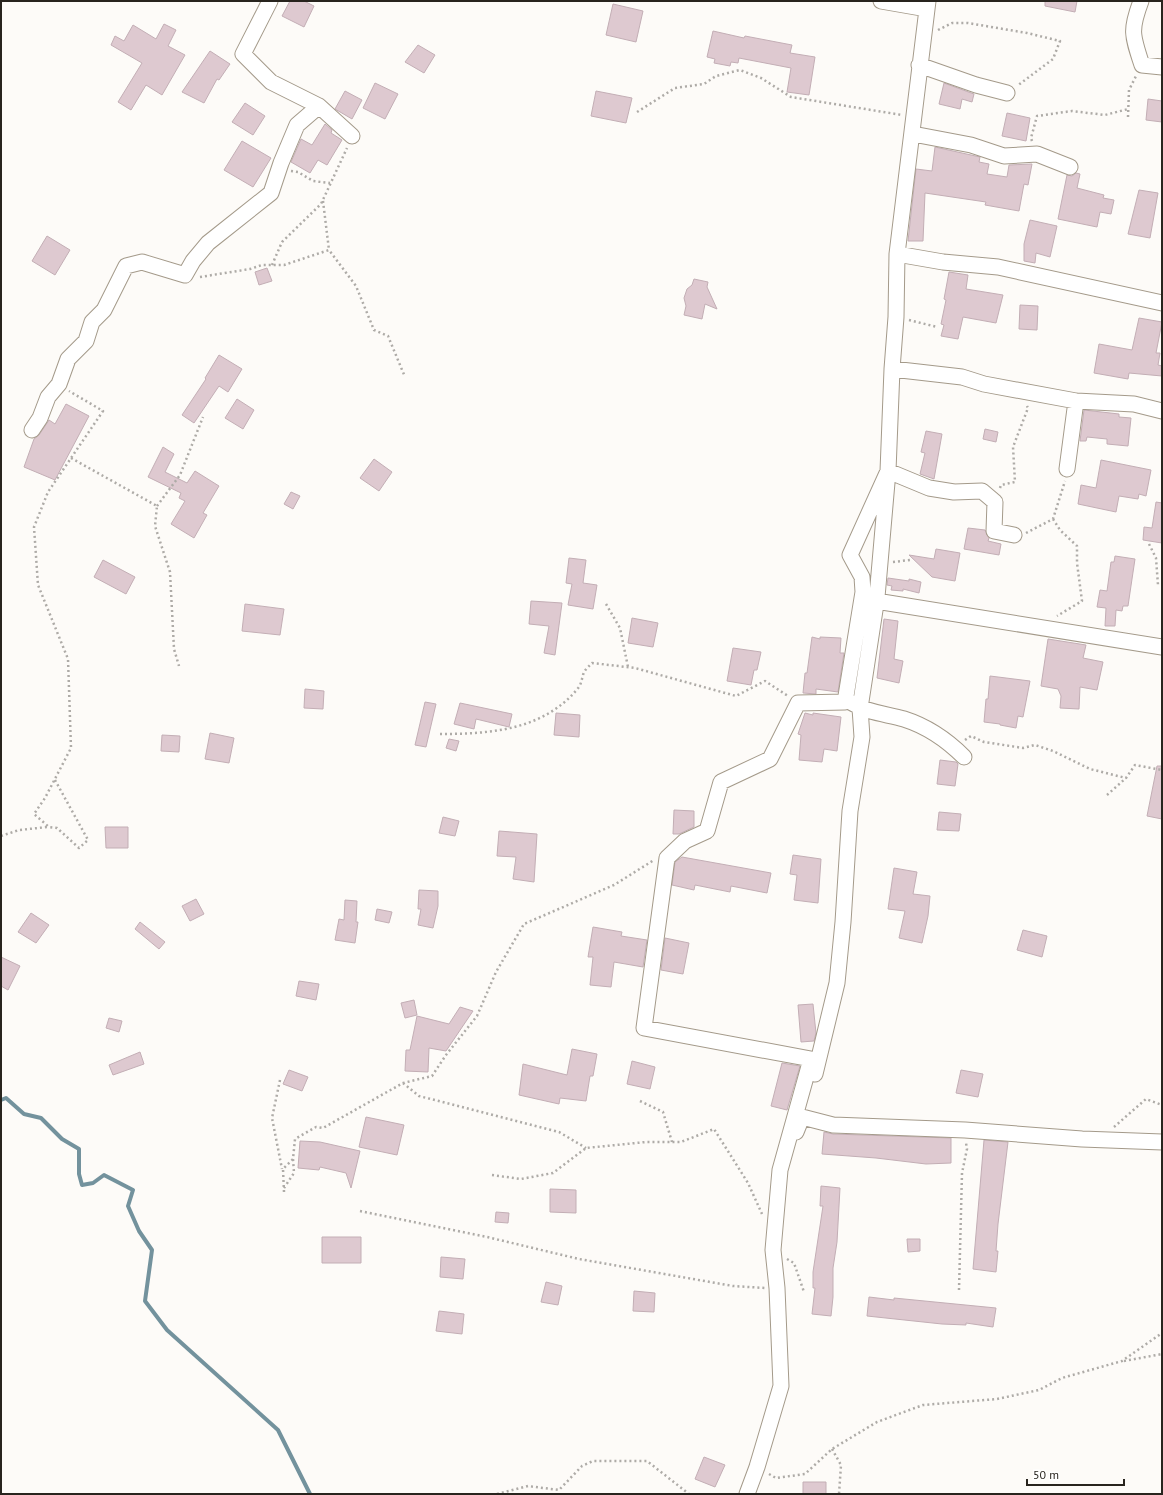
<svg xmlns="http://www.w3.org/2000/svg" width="1163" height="1495" font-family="'PT Sans',sans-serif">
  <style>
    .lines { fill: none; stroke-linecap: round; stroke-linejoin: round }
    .stream { stroke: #73929d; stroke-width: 4 }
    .building { fill: #dec9d0; stroke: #c3aeb5 }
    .minor-casing { stroke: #a49a8a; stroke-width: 17 }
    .path { stroke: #aeaba7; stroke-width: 2.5; stroke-dasharray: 2 3; stroke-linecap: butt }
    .minor { stroke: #fff; stroke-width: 15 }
  </style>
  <rect width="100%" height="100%" fill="#fdfbf8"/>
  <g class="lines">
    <path class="stream" d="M 1,1100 L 6,1098 L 24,1114 L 41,1118 L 62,1139 L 79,1149 L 79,1174 L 82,1185 L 93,1183 L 104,1175 L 133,1190 L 128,1206 L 139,1231 L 152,1250 L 145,1301 L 167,1330 L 278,1430 L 310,1494"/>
  </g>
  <path class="building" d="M 290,1 L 304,1 L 314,6 L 304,27 L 282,16 Z
    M 1045,1 L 1077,1 L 1075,12 L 1045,6 Z
    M 613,4 L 643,11 L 636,42 L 606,35 Z
    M 164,24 L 176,30 L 168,46 L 185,55 L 162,95 L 146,85 L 131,110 L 118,102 L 142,63 L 111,45 L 115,36 L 124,41 L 133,25 L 156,39 Z
    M 713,31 L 744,38 L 745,36 L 792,45 L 790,53 L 815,57 L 809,95 L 787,92 L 791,68 L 739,58 L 738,63 L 731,62 L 730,66 L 714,63 L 715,59 L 707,57 Z
    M 418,45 L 435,55 L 424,73 L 405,62 Z
    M 210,51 L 230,64 L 219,80 L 217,79 L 204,103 L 182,92 Z
    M 375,83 L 398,94 L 385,119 L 363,108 Z
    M 944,83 L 974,94 L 972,102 L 962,99 L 960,109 L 939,104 Z
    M 345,91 L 362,100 L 352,119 L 335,109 Z
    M 596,91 L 632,98 L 626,123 L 591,116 Z
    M 1148,99 L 1162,101 L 1162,122 L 1146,120 Z
    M 245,103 L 265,116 L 253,135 L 232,122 Z
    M 1007,113 L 1030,118 L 1026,141 L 1002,136 Z
    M 325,124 L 332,130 L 331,133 L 342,140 L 327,165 L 318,160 L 310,173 L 291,162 L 301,139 L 312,145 Z
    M 242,141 L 271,158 L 253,187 L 224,170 Z
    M 935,147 L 980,157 L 979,162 L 989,164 L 987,174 L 1007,177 L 1009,165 L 1032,164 L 1028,185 L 1024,184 L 1019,211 L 985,205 L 986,202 L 925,193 L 923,241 L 908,241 L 916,169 L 932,171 Z
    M 1076,173 L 1080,174 L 1077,188 L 1104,195 L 1103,198 L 1114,200 L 1111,214 L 1100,212 L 1097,227 L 1058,219 L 1067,175 L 1072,176 Z
    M 1139,190 L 1158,193 L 1150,238 L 1128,234 Z
    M 1030,220 L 1057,226 L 1050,257 L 1036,253 L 1035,263 L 1024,261 L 1024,244 Z
    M 47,236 L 70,250 L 55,275 L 32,261 Z
    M 267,268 L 272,281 L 259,285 L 255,272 Z
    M 949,272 L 968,275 L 966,289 L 1003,295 L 996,323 L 963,317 L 958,339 L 941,336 L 944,325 L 941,324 L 946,300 L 944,299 Z
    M 694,279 L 708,282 L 707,287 L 717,309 L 705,304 L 702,319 L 684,315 L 686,306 L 684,298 L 687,289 L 692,285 Z
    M 1020,305 L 1038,306 L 1037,330 L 1019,329 Z
    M 1139,318 L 1162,322 L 1156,353 L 1160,353 L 1158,365 L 1162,366 L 1162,376 L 1129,373 L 1128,379 L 1094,373 L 1099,344 L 1132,350 Z
    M 219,355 L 242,369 L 228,392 L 219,386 L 194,423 L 182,415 L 206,379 L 205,378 Z
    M 237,399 L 254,410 L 243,429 L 225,418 Z
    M 66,404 L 89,416 L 55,480 L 24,467 L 34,439 L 39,435 L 49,420 L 55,424 Z
    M 1084,410 L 1119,414 L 1119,417 L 1131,418 L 1128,446 L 1107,444 L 1107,439 L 1087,437 L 1086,441 L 1080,441 Z
    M 985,429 L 998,432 L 996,442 L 983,439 Z
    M 926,431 L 942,434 L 934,479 L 920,474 L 925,453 L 921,452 Z
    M 163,447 L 174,454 L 165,472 L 187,483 L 195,471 L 219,486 L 203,513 L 207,515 L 194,538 L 171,524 L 185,501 L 179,498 L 181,493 L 148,477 Z
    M 374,459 L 392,472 L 379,491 L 360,478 Z
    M 1101,460 L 1151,470 L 1146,496 L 1139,494 L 1138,499 L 1119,496 L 1116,512 L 1078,504 L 1081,485 L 1096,488 Z
    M 291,492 L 300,496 L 293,509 L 284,504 Z
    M 1156,502 L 1162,503 L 1162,543 L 1143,540 L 1144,527 L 1152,528 Z
    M 968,528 L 985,530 L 989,538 L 988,541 L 1001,544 L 999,555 L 964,549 Z
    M 936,549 L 960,553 L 955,581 L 932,577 L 909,555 L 934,559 Z
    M 1115,556 L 1135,559 L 1132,579 L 1128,606 L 1123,606 L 1122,611 L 1116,610 L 1115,626 L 1105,626 L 1106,608 L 1097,607 L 1100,590 L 1107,591 L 1111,562 L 1114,562 Z
    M 569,558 L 586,560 L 583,583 L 597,585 L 593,609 L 568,605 L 572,584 L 566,583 Z
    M 103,560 L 135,577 L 126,594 L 94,577 Z
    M 888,578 L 909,581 L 909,579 L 921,582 L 919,593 L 903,589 L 903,591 L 891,590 L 892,586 L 887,585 Z
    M 531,601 L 562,603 L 555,655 L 544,653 L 549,626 L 529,624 Z
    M 245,604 L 284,609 L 280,635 L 242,631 Z
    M 632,618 L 658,623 L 653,647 L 628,643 Z
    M 884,619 L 898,621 L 894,659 L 903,661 L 899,683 L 877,678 Z
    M 812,637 L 820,639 L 820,637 L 841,638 L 840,653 L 844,653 L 838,692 L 816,689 L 816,694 L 803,693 L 805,673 L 807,673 Z
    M 1048,639 L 1086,645 L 1083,658 L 1103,662 L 1097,690 L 1080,687 L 1079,709 L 1060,708 L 1061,696 L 1058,689 L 1041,686 Z
    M 733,648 L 761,652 L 757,670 L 754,670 L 751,685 L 727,681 Z
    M 990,676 L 1030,681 L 1023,717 L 1018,716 L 1016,728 L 1000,725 L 1000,724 L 984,722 L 986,699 L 988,699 Z
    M 305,689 L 324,691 L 323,709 L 304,708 Z
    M 425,702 L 436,704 L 426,747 L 415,745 Z
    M 460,703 L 512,714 L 509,727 L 476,719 L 474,729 L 454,724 Z
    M 556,713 L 580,715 L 579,737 L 554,735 Z
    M 805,713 L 813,715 L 813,713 L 841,717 L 837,751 L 824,749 L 822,762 L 799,760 L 801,735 L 798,734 Z
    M 210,733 L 234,738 L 229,763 L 205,759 Z
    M 162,735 L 180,736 L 179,752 L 161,751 Z
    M 449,739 L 459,741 L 456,751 L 446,748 Z
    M 940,760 L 956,762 L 958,764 L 955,786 L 937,784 Z
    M 1157,766 L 1162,766 L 1162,819 L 1147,816 Z
    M 674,810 L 694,811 L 694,827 L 679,834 L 673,834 Z
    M 939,812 L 961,814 L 959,831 L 937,830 Z
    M 443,817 L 459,821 L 455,836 L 439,833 Z
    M 105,827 L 128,827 L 128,848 L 106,848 Z
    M 499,831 L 537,834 L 534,882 L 513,879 L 516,857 L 497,856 Z
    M 793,855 L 821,859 L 818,903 L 794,900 L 797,875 L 790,874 Z
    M 682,857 L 771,873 L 767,893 L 731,886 L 730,892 L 695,885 L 694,890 L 672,885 L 675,862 Z
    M 894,868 L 917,872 L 913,894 L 930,896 L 928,916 L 922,943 L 899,938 L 905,911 L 888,909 Z
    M 419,890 L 438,891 L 438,906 L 433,928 L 418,925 L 421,909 L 418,909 Z
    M 196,899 L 204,914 L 190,921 L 182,906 Z
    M 345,900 L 357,901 L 356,922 L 358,922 L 355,943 L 335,940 L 339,919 L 344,920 Z
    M 377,909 L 392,912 L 389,923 L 375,920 Z
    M 31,913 L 49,925 L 36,943 L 18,932 Z
    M 140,922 L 165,942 L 159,949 L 135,929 Z
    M 593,927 L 622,932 L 621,936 L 647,940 L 643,967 L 614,962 L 611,987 L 590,985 L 593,957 L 588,957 Z
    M 1023,930 L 1047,936 L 1042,957 L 1017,950 Z
    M 665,938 L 689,943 L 683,974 L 661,970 Z
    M 1,957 L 20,966 L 8,990 L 1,986 Z
    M 299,981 L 319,984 L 316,1000 L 296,996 Z
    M 414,1000 L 417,1015 L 405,1018 L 401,1003 Z
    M 813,1004 L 816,1033 L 814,1041 L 801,1042 L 798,1005 Z
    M 460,1007 L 473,1011 L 446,1051 L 429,1048 L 428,1072 L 405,1071 L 406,1050 L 410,1050 L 417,1016 L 449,1024 Z
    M 109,1018 L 122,1021 L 119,1032 L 106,1028 Z
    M 572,1049 L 597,1054 L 593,1076 L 590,1076 L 586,1101 L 560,1098 L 559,1104 L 519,1095 L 523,1064 L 567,1075 Z
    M 140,1052 L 144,1064 L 113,1075 L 109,1065 Z
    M 632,1061 L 655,1067 L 650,1089 L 627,1084 Z
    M 782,1063 L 800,1066 L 787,1110 L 771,1106 Z
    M 289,1070 L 308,1077 L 302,1091 L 283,1084 Z
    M 961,1070 L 983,1074 L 978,1097 L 956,1093 Z
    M 366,1117 L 404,1125 L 397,1155 L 359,1147 Z
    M 824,1132 L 833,1134 L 951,1138 L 951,1163 L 926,1164 L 876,1158 L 822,1154 Z
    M 984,1140 L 1008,1142 L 998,1224 L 996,1251 L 998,1251 L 996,1272 L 973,1269 Z
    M 300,1141 L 320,1142 L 360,1151 L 351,1188 L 346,1173 L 320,1167 L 319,1170 L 298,1168 Z
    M 821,1186 L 840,1188 L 837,1242 L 833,1268 L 833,1297 L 831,1316 L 812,1314 L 815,1288 L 813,1288 L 813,1272 L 823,1206 L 820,1206 Z
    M 550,1189 L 576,1190 L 576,1213 L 550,1212 Z
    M 496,1212 L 509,1213 L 508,1223 L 495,1222 Z
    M 322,1237 L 361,1237 L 361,1263 L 322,1263 Z
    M 907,1239 L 920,1239 L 920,1251 L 908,1252 Z
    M 441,1257 L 465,1259 L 463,1279 L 440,1277 Z
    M 546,1282 L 562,1286 L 558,1305 L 541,1302 Z
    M 634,1291 L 655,1293 L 654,1312 L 633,1311 Z
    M 869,1297 L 894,1300 L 894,1298 L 996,1308 L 993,1327 L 966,1323 L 966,1325 L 942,1324 L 867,1316 Z
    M 439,1311 L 464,1314 L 462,1334 L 436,1331 Z
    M 704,1457 L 725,1465 L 715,1487 L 695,1479 Z
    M 803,1482 L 826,1482 L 826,1494 L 803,1494 Z"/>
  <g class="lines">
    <defs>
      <path id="minor" d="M 270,1 L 243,54 L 271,82 L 319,106 L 352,136
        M 881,1 L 927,9
        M 1141,1 C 1130,30 1132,35 1142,65 L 1162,67
        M 919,65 L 976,85 L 1007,93
        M 913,134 L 971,145 L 1004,156 L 1037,154 L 1070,167
        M 897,254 L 943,262 L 998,267 L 1162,303
        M 892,369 L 962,377 L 984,384 L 1076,401 L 1134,404 L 1162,411
        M 32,430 L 40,418 L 48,397 L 59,384 L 68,359 L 86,341 L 92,322 L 104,310 L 126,266 L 142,262 L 185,275 L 193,261 L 208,243 L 271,193 L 281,163 L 297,125 L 319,106
        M 1067,469 L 1076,401
        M 876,601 L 1162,647
        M 852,703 C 868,713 887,714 904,719 C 926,726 948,741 964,757
        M 815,1074 L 837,983 L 843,922 L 850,811 L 862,737 L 860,708 L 877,597 L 888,471 L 929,488 L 954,492 L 982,491 L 995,502 L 994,531 L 1014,535
        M 796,1132 L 802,1117 L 833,1125 L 965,1130 L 1082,1139 L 1162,1142
        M 747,1494 L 757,1467 L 781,1386 L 777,1288 L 773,1250 L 780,1170 L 811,1059 L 644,1028 L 667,858 L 685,841 L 707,831 L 721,782 L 770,759 L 798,703 L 845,702 L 863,592 L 862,577 L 850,555 L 888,471 L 892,369 L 896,317 L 897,254 L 928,1"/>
    </defs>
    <use href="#minor" class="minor-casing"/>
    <path class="path" d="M 938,30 L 952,23 L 968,23 L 1027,33 L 1060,41 L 1053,59 L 1017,86
      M 637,112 L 675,88 L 704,84 L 716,76 L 740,70 L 761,78 L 791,97 L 902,115
      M 1128,117 L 1129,90 L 1136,76
      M 1032,141 L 1031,138 L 1037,116 L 1072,111 L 1105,115 L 1128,109
      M 291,171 L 298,172 L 313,181 L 330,183
      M 323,201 L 329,250
      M 272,265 L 282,242 L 321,204 L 347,148
      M 200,277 L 250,269 L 262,265 L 284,265 L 329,250 L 356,286 L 374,330 L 388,336 L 405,377
      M 909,320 L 937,327
      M 71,458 L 157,506 L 155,526 L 170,572 L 174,649 L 179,666
      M 1000,488 L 1001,485 L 1015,482 L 1013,447 L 1028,408 L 1027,406
      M 157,506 L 180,475 L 203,417
      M 1053,519 L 1060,530 L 1077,546 L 1077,563 L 1082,601 L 1057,616
      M 1026,533 L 1053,519 L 1065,481
      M 1149,544 L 1156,558 L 1158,585
      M 893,562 L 910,560
      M 606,604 L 620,628 L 628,667
      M 440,734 C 491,734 545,730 579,687 C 582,682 582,677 584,672 C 586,669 589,666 592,663 L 635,668 L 736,696 L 765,681 L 788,696
      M 965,740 L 971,736 L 984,742 L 1023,748 L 1035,745 L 1053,751 L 1090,769 L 1126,778
      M 55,780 L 88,840 L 79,848 L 57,828 L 49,827 L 34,814 L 45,798 L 71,748 L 68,659 L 38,585 L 34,527 L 48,492 L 103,411 L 69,391
      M 1107,795 L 1126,778 L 1135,765 L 1162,770
      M 1,836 L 19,830 L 48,827
      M 280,1080 L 272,1118 L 282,1169
      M 403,1083 L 419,1096 L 559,1132 L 586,1148
      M 640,1101 L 663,1112 L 672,1142
      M 1114,1127 L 1146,1099 L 1162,1105
      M 492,1175 L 521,1179 L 553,1173 L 586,1148 L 646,1142 L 681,1142 L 714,1129 L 748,1183 L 762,1214
      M 284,1188 L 294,1173 L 293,1159
      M 284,1192 L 283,1169 L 293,1159 L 295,1139 L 316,1127 L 323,1128 L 403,1083 L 432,1076 L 446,1055 L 477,1016 L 496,972 L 524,924 L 614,885 L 654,860
      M 360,1211 L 487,1237 L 579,1259 L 733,1286 L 765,1288
      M 787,1259 L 794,1263 L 804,1292
      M 959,1290 L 962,1173 L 967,1149 L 966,1143
      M 1124,1361 L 1162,1354
      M 832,1449 L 841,1465 L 839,1494
      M 769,1474 L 776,1478 L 805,1474 L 832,1449 L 877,1422 L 923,1405 L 997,1399 L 1039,1390 L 1062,1378 L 1122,1361 L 1162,1333
      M 497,1494 L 528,1486 L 559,1490 L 582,1466 L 593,1461 L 647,1461 L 689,1494"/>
    <use href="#minor" class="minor"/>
  </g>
  <rect width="1163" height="1495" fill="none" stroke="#28241e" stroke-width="4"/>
  <path d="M1027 1479v6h97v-6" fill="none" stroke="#28241e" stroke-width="2"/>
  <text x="1033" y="1479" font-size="12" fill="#28241e" stroke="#ffffff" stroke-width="3" paint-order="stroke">50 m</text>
</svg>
